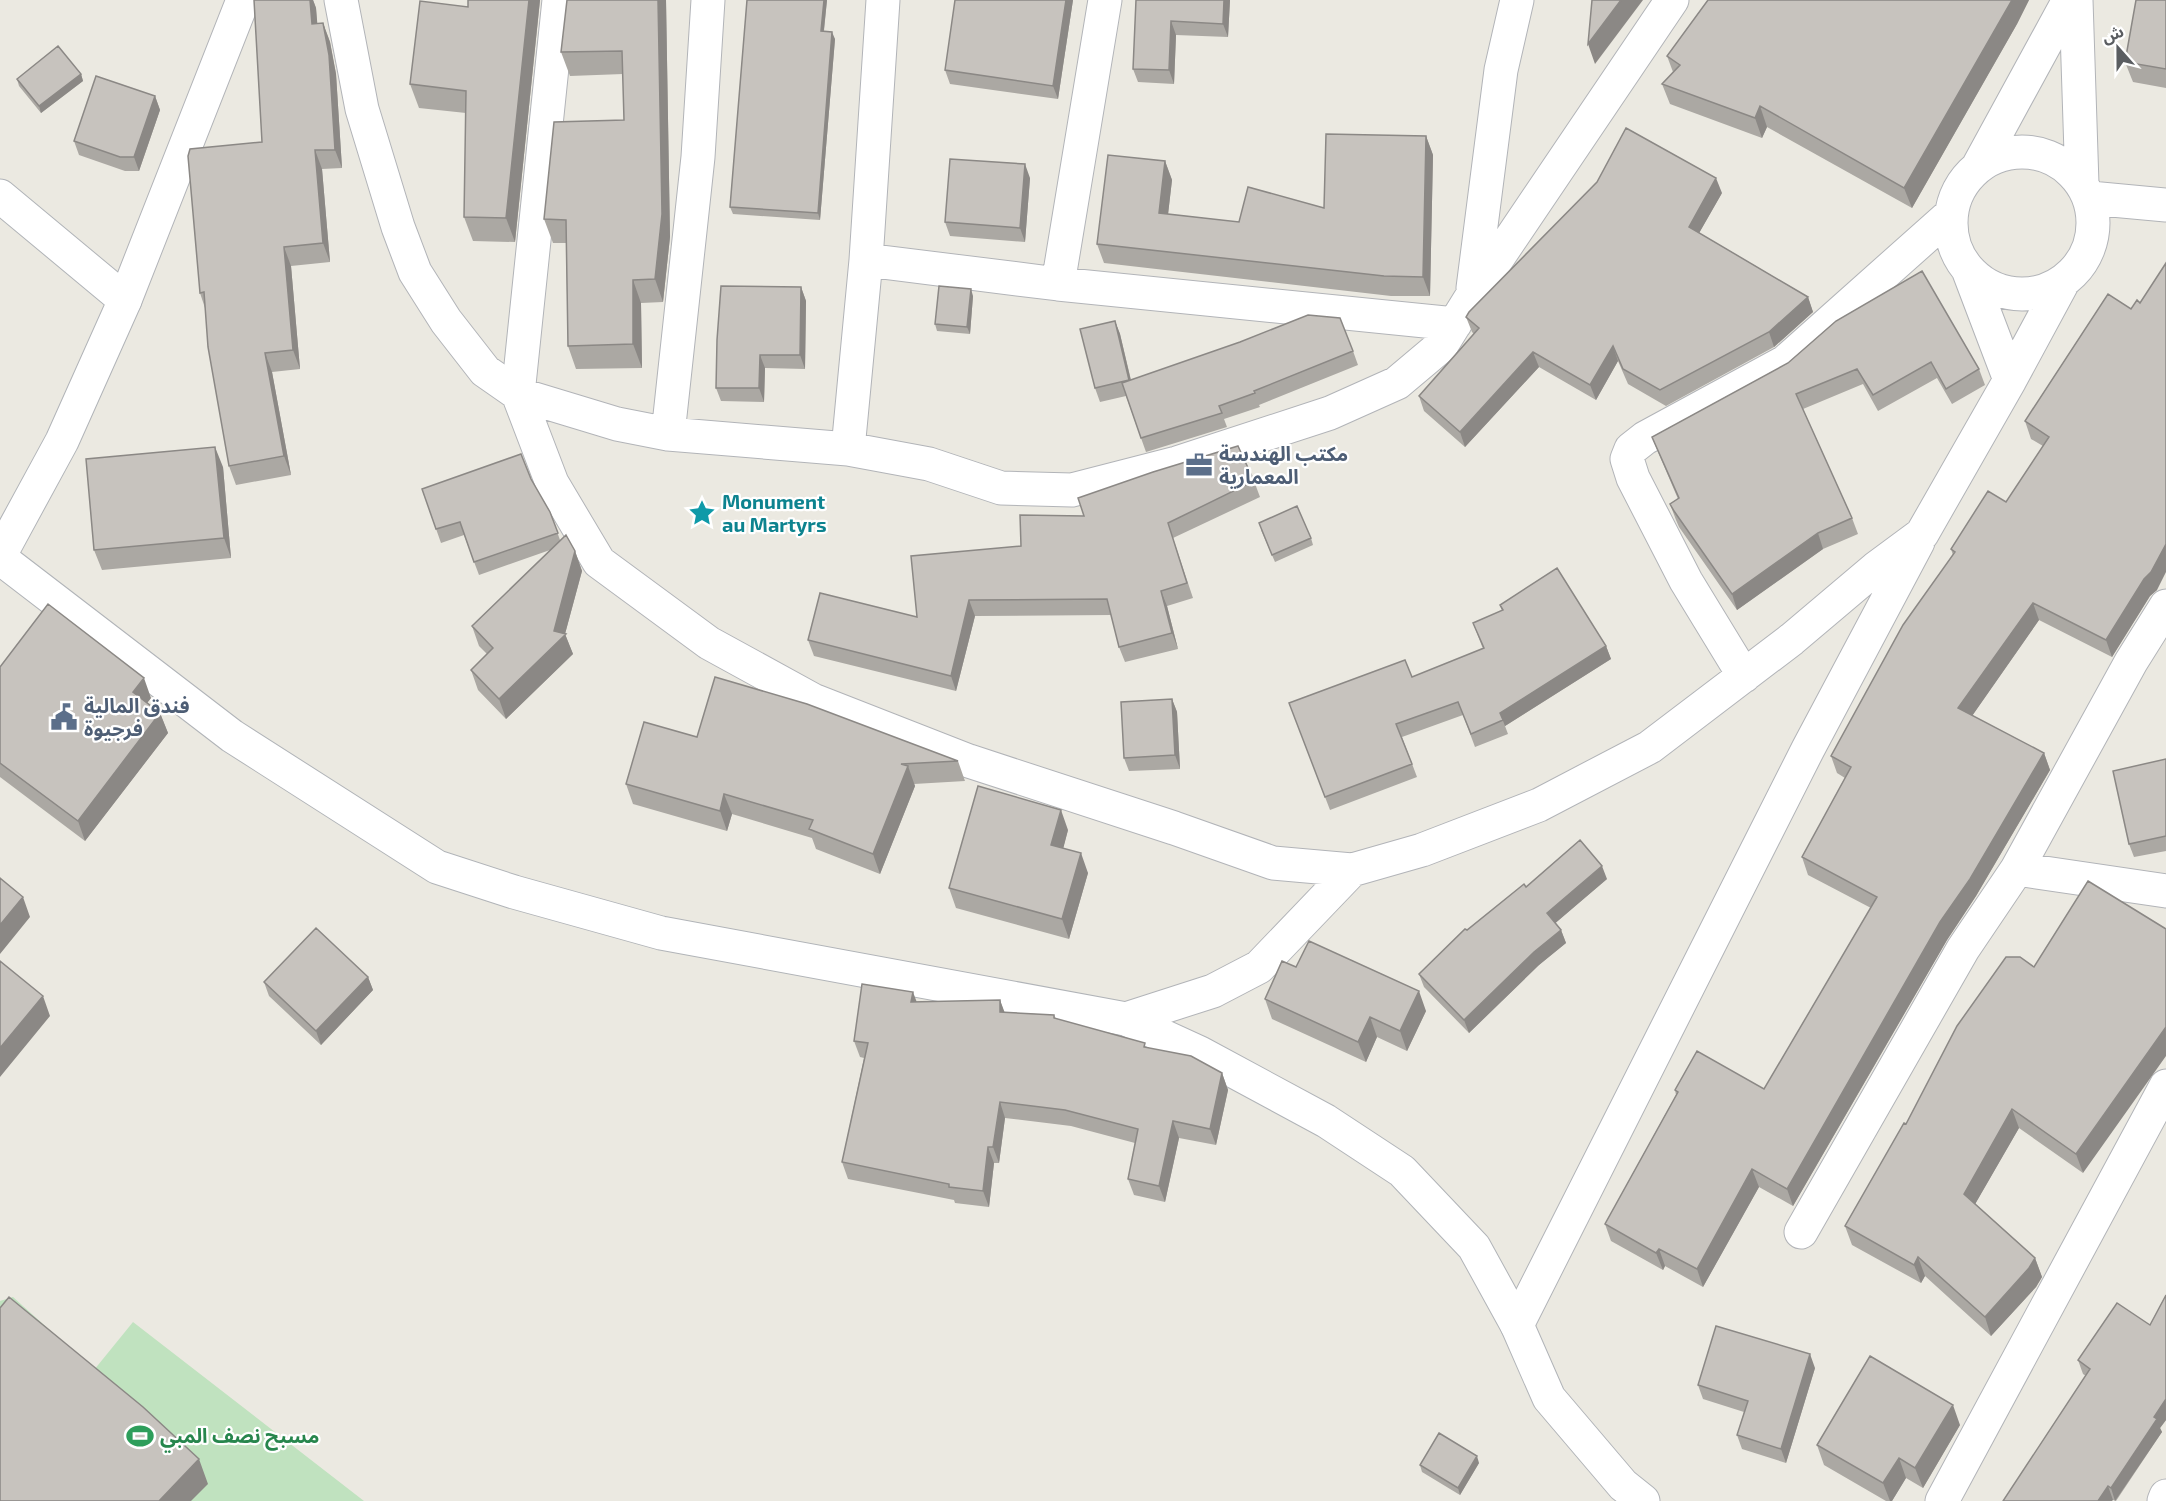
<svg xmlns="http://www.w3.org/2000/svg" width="2166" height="1501" font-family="'Exo 2','Noto Sans Arabic',sans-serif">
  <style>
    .green { fill: #c0e2bf }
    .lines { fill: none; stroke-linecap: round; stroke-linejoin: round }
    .minor-casing { stroke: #b2b4b8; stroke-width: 35 }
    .secondary-casing { stroke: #b1b4b8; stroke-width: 35 }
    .minor { stroke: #fff; stroke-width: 33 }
    .secondary { stroke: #fff; stroke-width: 33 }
    .wall { fill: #aba8a3 }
    .shaded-wall { fill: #8b8885 }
    .building { fill: #c7c3be; stroke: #8b8885; stroke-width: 1.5 }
    .labels { text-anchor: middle; stroke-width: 4.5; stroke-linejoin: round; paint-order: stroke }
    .service-label { font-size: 20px; font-weight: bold; fill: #4e5e75; stroke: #fff; text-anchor: start }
    .culture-label { font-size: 20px; font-weight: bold; fill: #0d838f; stroke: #fff; text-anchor: start }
    .leisure-label { font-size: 20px; font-weight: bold; fill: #27864d; stroke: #fff; text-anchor: start }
  </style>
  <rect width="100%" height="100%" fill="#ebe9e1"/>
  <path class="green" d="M 13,1297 L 94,1370 L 133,1322 L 364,1501 L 0,1501 L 0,1301 Z"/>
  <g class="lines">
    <defs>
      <path id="minor" d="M 341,0 L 362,109 L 398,227 L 415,272 L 446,321 L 485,371 L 518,394 L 552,483 L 599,562 L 709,643 L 813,700 L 969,761 L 1174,828 L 1273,863 L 1352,870 L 1422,850 L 1539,805 L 1650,747 L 1792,639 L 1876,568 L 1922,534 L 2010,380 L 2063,282
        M 559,0 L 518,394 L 617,424 L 668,434 L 848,449 L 929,464 L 1001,488 L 1072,490 L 1177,463 L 1330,413 L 1397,383 L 1441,346 L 1472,296 L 1672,0
        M 2076,0 L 2082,184
        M1951 223a71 71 0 1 1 142 0a71 71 0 1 1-142 0Z
        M 1979,165 L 2069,0
        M 2090,198 L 2166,205
        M 866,260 L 1058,284 L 1455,324
        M 1969,272 L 2010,380
        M 1058,284 L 1105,0
        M 1473,288 L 1501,70 L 1517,0
        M 125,300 L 243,0
        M 668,434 L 698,157 L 708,0
        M 848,449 L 866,260 L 883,0
        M 1744,676 L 1686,581 L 1633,478 L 1627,459 L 1631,449 L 1645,438 L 1785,362 L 1950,215
        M 2017,869 L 2166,891
        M 1126,1019 L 1213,991 L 1259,967 L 1352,870
        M 1801,1232 L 1963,949 L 2017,869 L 2131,662 L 2166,606
        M 1517,1325 L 1808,749 L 1918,542
        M 1942,1501 L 2166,1086
        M 2164,1501 L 2166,1496"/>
      <path id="secondary" d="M 0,196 L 125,300 L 62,441 L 0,555
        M 0,558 L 232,736 L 437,867 L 514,892 L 661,933 L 1126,1019 L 1200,1053 L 1326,1121 L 1402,1171 L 1474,1247 L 1517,1325 L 1549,1398 L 1623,1485 L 1643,1501"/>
    </defs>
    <use href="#minor" class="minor-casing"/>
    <use href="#secondary" class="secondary-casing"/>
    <use href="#minor" class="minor"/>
    <use href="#secondary" class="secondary"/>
  </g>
  <path class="wall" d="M 254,0 L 313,0 L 316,8 L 317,24 L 323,23 L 330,42 L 336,74 L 342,168 L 322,169 L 330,262 L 291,266 L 300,369 L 272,372 L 291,475 L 236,485 L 229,466 L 205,308 L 200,293 L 262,142 Z
    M 468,0 L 540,0 L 515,242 L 473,241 L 464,217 L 466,113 L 419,108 L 410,84 L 468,7 Z
    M 666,0 L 670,237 L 663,302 L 641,303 L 642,368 L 576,369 L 568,346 L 566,243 L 553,243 L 544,219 L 624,120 L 623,74 L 570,76 L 561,52 Z
    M 747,0 L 827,0 L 824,31 L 835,39 L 820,220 L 733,214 L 730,207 Z
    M 1073,0 L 1058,99 L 950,84 L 945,70 Z
    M 1136,0 L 1230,0 L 1228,37 L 1176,35 L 1174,84 L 1138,82 L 1133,69 Z
    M 1708,0 L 2029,0 L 2017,24 L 1912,208 L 1767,127 L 1762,138 L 1670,104 L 1662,84 L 1673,72 L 1667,56 Z
    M 2166,0 L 2166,88 L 2133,82 L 2125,62 Z
    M 81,74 L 83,81 L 41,113 L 19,86 L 17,79 Z
    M 155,96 L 160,110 L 139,171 L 125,171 L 79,155 L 74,141 Z
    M 1426,136 L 1433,155 L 1430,296 L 1391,296 L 1104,263 L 1097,244 L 1165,161 L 1172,180 L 1168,214 L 1239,222 L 1324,208 Z
    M 1030,178 L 1025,242 L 950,236 L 945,222 Z
    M 1722,193 L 1699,233 L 1808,297 L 1813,312 L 1774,347 L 1666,406 L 1628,384 L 1618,361 L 1596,400 L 1539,367 L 1465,447 L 1424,411 L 1419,396 L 1474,334 L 1472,332 L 1466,317 Z
    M 801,287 L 806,301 L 805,369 L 765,368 L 764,402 L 721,401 L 716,388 Z
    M 2108,294 L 2157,590 L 2150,596 L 2112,657 L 2039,620 L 1972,716 L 2044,753 L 2050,770 L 1976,896 L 1947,940 L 1793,1206 L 1759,1187 L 1703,1287 L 1665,1266 L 1663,1270 L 1611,1241 L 1605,1224 L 1676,1095 L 1675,1090 L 1764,1089 L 1871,908 L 1808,875 L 1802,857 L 1845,778 L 1837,773 L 1831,756 L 1953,555 L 1951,549 L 2006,502 L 2043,446 L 2031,439 L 2025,421 Z
    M 973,296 L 970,334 L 937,331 L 935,324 Z
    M 1115,321 L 1120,334 L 1131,380 L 1353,351 L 1358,365 L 1259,405 L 1260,407 L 1224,419 L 1227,427 L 1146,452 L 1126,396 L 1100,402 L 1095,388 Z
    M 1836,321 L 1979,369 L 1985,385 L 1952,404 L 1937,378 L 1878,411 L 1863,384 L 1803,409 L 1852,518 L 1858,534 L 1823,549 L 1737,610 L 1679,527 L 1676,520 L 1670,504 L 1678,499 L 1658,452 L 1652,437 L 1788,363 Z
    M 223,467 L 231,558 L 102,570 L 94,550 Z
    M 531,479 L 550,512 L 560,540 L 575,551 L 582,571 L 565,634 L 573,654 L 506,719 L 478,690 L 471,670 L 487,654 L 479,646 L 472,626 L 550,550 L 479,575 L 464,535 L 441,543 L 422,489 Z
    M 1254,481 L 1260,497 L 1173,538 L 1193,598 L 1167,606 L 1178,649 L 1125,662 L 1119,647 L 1111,615 L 975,616 L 956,691 L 814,656 L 808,640 L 917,617 L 1021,546 L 1084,516 Z
    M 1261,530 L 1311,538 L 1313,545 L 1275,562 Z
    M 1500,605 L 1606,646 L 1611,659 L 1505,726 L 1508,734 L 1475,747 L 1463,715 L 1402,737 L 1417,777 L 1330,810 L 1289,703 L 1412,677 L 1483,649 L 1473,623 L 1502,611 Z
    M 0,667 L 151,698 L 147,703 L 160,713 L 168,733 L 85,841 L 0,777 Z
    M 1172,699 L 1177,712 L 1180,769 L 1129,771 L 1124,758 Z
    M 697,737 L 958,761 L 965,781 L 914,784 L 915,786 L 880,874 L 816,849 L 812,838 L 732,814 L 727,831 L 633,804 L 626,784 Z
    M 2166,759 L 2166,851 L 2134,857 L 2129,844 Z
    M 1068,830 L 1063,848 L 1088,873 L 1069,939 L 956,908 L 949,888 Z
    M 1607,879 L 1555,923 L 1561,930 L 1566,943 L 1539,965 L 1469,1033 L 1424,987 L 1419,974 L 1467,930 L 1526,887 Z
    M 1296,967 L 1426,1011 L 1407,1051 L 1377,1037 L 1366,1062 L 1272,1019 L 1265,999 Z
    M 2034,967 L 2083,1173 L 2019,1128 L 1975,1204 L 2035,1258 L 2042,1277 L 2036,1287 L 1991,1336 L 1925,1276 L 1921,1283 L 1852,1245 L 1845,1226 L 1906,1124 Z
    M 368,977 L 373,990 L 321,1045 L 269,996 L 264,982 Z
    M 1000,1000 L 1004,1012 L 1054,1015 L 1056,1019 L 1146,1047 L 1222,1073 L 1228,1090 L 1216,1145 L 1179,1138 L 1165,1202 L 1134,1195 L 1128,1179 L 1135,1143 L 1071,1126 L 1005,1118 L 999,1163 L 994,1163 L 989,1207 L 955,1203 L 954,1200 L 848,1179 L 842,1162 L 864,1058 L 860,1057 L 854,1041 L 917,1002 Z
    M 2166,1295 L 2166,1420 L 2160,1428 L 2162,1432 L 2116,1501 L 2113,1500 L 2003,1501 L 2086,1376 L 2083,1374 L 2078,1360 L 2150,1325 Z
    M 1815,1368 L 1786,1463 L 1742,1449 L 1737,1435 L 1744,1412 L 1703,1399 L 1698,1385 Z
    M 1960,1425 L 1923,1488 L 1906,1478 L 1892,1501 L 1886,1501 L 1824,1465 L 1817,1445 Z
    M 1479,1463 L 1460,1495 L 1422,1472 L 1420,1465 Z"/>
  <path class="shaded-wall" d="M 310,0 L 313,0 L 316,8 L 319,43 L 312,24 Z
    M 529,0 L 540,0 L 515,242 L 506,218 Z
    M 658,0 L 666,0 L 670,237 L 663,302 L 655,279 Z
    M 824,0 L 827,0 L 823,38 L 821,31 Z
    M 1066,0 L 1073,0 L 1058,99 L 1053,86 Z
    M 1224,0 L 1230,0 L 1228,37 L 1223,24 Z
    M 1621,0 L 1643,0 L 1595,64 L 1588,44 Z
    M 2012,0 L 2029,0 L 2017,24 L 1912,208 L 1904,188 Z
    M 1171,21 L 1176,35 L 1174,84 L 1169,70 Z
    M 323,23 L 330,42 L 336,74 L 342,168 L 335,150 Z
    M 832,32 L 835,39 L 820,220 L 818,213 Z
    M 81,74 L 83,81 L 41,113 L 39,106 Z
    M 155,96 L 160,110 L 139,171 L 134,157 Z
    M 1760,106 L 1767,127 L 1762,138 L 1755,118 Z
    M 1426,136 L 1433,155 L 1430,296 L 1423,277 Z
    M 315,150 L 322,169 L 330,262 L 323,243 Z
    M 1165,161 L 1172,180 L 1166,232 L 1159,213 Z
    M 1025,164 L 1030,178 L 1025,242 L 1020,228 Z
    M 1716,178 L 1722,193 L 1694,242 L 1689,227 Z
    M 284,247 L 291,266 L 300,369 L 293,350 Z
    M 633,280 L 641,303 L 642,368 L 633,344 Z
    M 801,287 L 806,301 L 805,369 L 800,355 Z
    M 971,289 L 973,296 L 970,334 L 967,327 Z
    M 1808,297 L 1813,312 L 1774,347 L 1769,332 Z
    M 1115,321 L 1120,334 L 1134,394 L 1129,380 Z
    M 1613,346 L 1618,361 L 1596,400 L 1590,385 Z
    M 1533,352 L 1539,367 L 1465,447 L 1460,432 Z
    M 265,353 L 272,372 L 291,475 L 284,456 Z
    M 760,355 L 765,368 L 764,402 L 759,388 Z
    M 215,447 L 223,467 L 231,558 L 224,538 Z
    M 1818,533 L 1823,549 L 1737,610 L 1732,594 Z
    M 2166,544 L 2166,572 L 2157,590 L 2150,596 L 2112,657 L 2106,640 Z
    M 575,551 L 582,571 L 565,634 L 573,654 L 506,719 L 499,699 L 554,631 Z
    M 1161,591 L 1167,606 L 1178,649 L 1172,633 Z
    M 969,600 L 975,616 L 956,691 L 951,676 Z
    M 2033,603 L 2039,620 L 1965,726 L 1958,708 Z
    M 1606,646 L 1611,659 L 1505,726 L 1500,713 Z
    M 144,678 L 151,698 L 140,712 L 133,692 Z
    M 1172,699 L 1177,712 L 1180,769 L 1175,755 Z
    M 160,713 L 168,733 L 85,841 L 78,821 Z
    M 2044,753 L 2050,770 L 1976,896 L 1947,940 L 1793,1206 L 1787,1189 L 1940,922 Z
    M 908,766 L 915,786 L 880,874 L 873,854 Z
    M 724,794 L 732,814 L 727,831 L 720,811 Z
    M 1061,810 L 1068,830 L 1059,865 L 1051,845 Z
    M 1081,853 L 1088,873 L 1069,939 L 1062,919 Z
    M 1602,866 L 1607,879 L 1552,926 L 1547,913 Z
    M 23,897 L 30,917 L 0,954 L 0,925 Z
    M 1561,930 L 1566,943 L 1539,965 L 1469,1033 L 1464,1020 L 1534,952 Z
    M 368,977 L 373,990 L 321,1045 L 316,1031 Z
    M 1419,991 L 1426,1011 L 1407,1051 L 1400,1031 Z
    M 913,992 L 919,1008 L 911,1002 Z
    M 43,996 L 50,1016 L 0,1077 L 0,1048 Z
    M 1000,1000 L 1006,1016 L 1000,1012 Z
    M 1370,1017 L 1377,1037 L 1366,1062 L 1358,1042 Z
    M 2166,1027 L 2166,1056 L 2083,1173 L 2076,1154 Z
    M 1222,1073 L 1228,1090 L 1216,1145 L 1210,1129 Z
    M 1000,1102 L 1005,1118 L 999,1163 L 993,1147 Z
    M 2012,1109 L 2019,1128 L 1970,1213 L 1964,1194 Z
    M 1173,1121 L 1179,1138 L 1165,1202 L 1159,1186 Z
    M 988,1147 L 994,1163 L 989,1207 L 983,1191 Z
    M 1752,1169 L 1759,1187 L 1703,1287 L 1697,1269 Z
    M 1659,1249 L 1665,1266 L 1663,1270 L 1656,1253 Z
    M 1918,1257 L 1925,1276 L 1921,1283 L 1914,1265 Z
    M 2035,1258 L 2042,1277 L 2036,1287 L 1991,1336 L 1985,1317 Z
    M 1810,1354 L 1815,1368 L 1786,1463 L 1781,1449 Z
    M 2166,1399 L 2166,1420 L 2160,1428 L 2162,1432 L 2115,1501 L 2111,1488 L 2154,1417 Z
    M 1953,1405 L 1960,1425 L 1923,1488 L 1915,1468 Z
    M 1477,1456 L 1479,1463 L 1460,1495 L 1458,1488 Z
    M 1899,1458 L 1906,1478 L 1892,1501 L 1890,1501 L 1883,1483 Z
    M 199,1459 L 208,1484 L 191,1501 L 159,1501 Z
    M 2108,1486 L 2113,1500 L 2112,1501 L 2098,1501 Z"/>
  <path class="building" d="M 254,0 L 310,0 L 312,24 L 323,23 L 329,55 L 335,150 L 315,150 L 323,243 L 284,247 L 293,350 L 265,353 L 284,456 L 229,466 L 208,347 L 204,292 L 200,293 L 188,156 L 190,149 L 262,142 Z
    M 468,0 L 529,0 L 506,218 L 464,217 L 466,91 L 410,84 L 420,1 L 468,7 Z
    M 567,0 L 658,0 L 662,214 L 655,279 L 633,280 L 633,344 L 568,346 L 566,220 L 544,219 L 554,122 L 624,120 L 622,51 L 561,52 Z
    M 747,0 L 824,0 L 821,31 L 832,32 L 818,213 L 730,207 Z
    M 955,0 L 1066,0 L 1053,86 L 945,70 Z
    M 1136,0 L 1224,0 L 1223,24 L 1171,21 L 1169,70 L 1133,69 Z
    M 1592,0 L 1621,0 L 1588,44 Z
    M 1708,0 L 2012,0 L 1904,188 L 1760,106 L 1755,118 L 1662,84 L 1680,65 L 1667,56 Z
    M 2136,0 L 2166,0 L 2166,69 L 2125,62 Z
    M 58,46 L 81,74 L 39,106 L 17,79 Z
    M 96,76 L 155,96 L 134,157 L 120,157 L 74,141 Z
    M 1626,128 L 1716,178 L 1689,227 L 1808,297 L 1769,332 L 1660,390 L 1623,369 L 1613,346 L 1590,385 L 1533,352 L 1460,432 L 1419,396 L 1479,328 L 1466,317 L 1469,312 L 1597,182 Z
    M 1326,134 L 1426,136 L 1423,277 L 1384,276 L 1097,244 L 1108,155 L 1165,161 L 1159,213 L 1239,222 L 1248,187 L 1324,208 Z
    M 950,159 L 1025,164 L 1020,228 L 945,222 Z
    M 2166,263 L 2166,544 L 2151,572 L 2144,579 L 2106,640 L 2033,603 L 1958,708 L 2044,753 L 1970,879 L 1940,922 L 1787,1189 L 1752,1169 L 1697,1269 L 1659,1249 L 1656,1253 L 1605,1224 L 1678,1092 L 1675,1090 L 1697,1051 L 1764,1089 L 1877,897 L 1802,857 L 1851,767 L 1831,756 L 1903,625 L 1955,552 L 1951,549 L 1988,491 L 2006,502 L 2049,437 L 2025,421 L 2108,294 L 2131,309 L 2137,300 L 2140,303 Z
    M 1922,271 L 1979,369 L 1946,389 L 1931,362 L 1873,395 L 1857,369 L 1796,394 L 1852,518 L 1818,533 L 1732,594 L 1674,511 L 1670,504 L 1679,498 L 1652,437 L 1788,363 L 1836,321 Z
    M 721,286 L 801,287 L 800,355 L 760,355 L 759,388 L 716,388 L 717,340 Z
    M 939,286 L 971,289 L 967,327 L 935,324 Z
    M 1308,315 L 1340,318 L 1353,351 L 1254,391 L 1255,393 L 1219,406 L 1222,413 L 1141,438 L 1122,383 L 1240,342 Z
    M 1115,321 L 1129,380 L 1095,388 L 1080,329 Z
    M 1238,446 L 1254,481 L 1168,523 L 1187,583 L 1161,591 L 1172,633 L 1119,647 L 1107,599 L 969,600 L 951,676 L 808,640 L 820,593 L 917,617 L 911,556 L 1021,546 L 1020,515 L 1084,516 L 1078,498 L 1153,472 Z
    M 215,447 L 224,538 L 94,550 L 86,459 Z
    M 521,454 L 531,479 L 550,512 L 558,533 L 474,562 L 460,522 L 436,529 L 422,489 Z
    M 1297,506 L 1311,538 L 1272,555 L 1259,523 Z
    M 566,535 L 575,551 L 554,631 L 566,634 L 499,699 L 471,670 L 493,648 L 472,626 Z
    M 1557,568 L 1606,646 L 1500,713 L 1503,720 L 1471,734 L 1458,702 L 1396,724 L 1412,764 L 1325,797 L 1289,703 L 1405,660 L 1412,677 L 1484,648 L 1473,623 L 1503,610 L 1500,605 Z
    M 48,604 L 144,678 L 133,692 L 160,713 L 78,821 L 0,763 L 0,667 Z
    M 715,677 L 807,704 L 958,761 L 901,764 L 908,766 L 873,854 L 809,829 L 813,820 L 724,794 L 720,811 L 626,784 L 644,722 L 697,737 Z
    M 1172,699 L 1175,755 L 1124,758 L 1121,702 Z
    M 2166,759 L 2166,836 L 2129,844 L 2113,771 Z
    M 978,786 L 1061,810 L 1051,845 L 1081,853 L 1062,919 L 949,888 Z
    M 1580,840 L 1602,866 L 1547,913 L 1561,930 L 1534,952 L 1464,1020 L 1419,974 L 1465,929 L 1467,930 L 1524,884 L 1526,887 Z
    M 0,878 L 23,897 L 0,925 Z
    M 2088,881 L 2166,929 L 2166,1027 L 2076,1154 L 2012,1109 L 1964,1194 L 2035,1258 L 2029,1268 L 1985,1317 L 1918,1257 L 1914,1265 L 1845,1226 L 1904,1123 L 1906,1124 L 1957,1026 L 2006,957 L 2020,957 L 2034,967 Z
    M 316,928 L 368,977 L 316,1031 L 264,982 Z
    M 1309,941 L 1419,991 L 1400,1031 L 1370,1017 L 1358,1042 L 1265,999 L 1282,961 L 1296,967 Z
    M 0,961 L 43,996 L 0,1048 Z
    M 862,984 L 913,992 L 911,1002 L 1000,1000 L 1000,1012 L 1054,1015 L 1054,1018 L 1145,1043 L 1144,1047 L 1191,1056 L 1222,1073 L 1210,1129 L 1173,1121 L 1159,1186 L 1128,1179 L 1138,1129 L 1065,1110 L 1000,1102 L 993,1147 L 988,1147 L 983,1191 L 949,1187 L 949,1184 L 842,1162 L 868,1043 L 854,1041 Z
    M 2166,1295 L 2166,1399 L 2154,1417 L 2157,1419 L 2111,1488 L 2108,1486 L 2098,1501 L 2003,1501 L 2090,1369 L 2078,1360 L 2117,1303 L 2150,1325 Z
    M 9,1297 L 143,1407 L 199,1459 L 159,1501 L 0,1501 L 0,1308 Z
    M 1716,1326 L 1810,1354 L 1781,1449 L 1737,1435 L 1748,1401 L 1698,1385 Z
    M 1870,1356 L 1953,1405 L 1915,1468 L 1899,1458 L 1883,1483 L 1817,1445 Z
    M 1439,1433 L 1477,1456 L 1458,1488 L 1420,1465 Z"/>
  <defs>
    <symbol id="office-bare" viewBox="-9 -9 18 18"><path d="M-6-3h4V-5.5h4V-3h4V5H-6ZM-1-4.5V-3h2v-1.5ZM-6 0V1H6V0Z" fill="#5c6f8a" stroke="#fff" stroke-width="2.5" paint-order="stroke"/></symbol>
    <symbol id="sight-bare" viewBox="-9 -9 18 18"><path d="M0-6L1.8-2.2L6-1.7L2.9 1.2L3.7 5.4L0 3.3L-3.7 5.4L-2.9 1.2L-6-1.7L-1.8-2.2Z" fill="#0f9aa8" stroke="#fff" stroke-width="2.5" paint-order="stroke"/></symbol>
    <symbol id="civic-bare" viewBox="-9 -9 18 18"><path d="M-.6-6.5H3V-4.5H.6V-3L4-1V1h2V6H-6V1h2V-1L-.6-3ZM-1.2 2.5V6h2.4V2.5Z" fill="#5c6f8a" stroke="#fff" stroke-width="2.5" paint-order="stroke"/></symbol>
    <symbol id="stadium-bare" viewBox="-9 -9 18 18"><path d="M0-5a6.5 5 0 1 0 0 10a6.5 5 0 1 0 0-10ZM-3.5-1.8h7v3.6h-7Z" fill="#2e9e5b" stroke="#fff" stroke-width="2.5" paint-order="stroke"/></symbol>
  </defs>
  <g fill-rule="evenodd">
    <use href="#office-bare" x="1180" y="446" width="38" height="38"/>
    <use href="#sight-bare" x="683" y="494" width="38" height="38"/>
    <use href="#civic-bare" x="45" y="698" width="38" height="38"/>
    <use href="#stadium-bare" x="121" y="1417" width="38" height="38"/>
  </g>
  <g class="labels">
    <g class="service-label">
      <text x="1219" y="461">مكتب الهندسة<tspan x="1219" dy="23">المعمارية</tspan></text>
      <text x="84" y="713">فندق المالية<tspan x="84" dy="23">فرجيوة</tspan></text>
    </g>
    <g class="culture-label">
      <text x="722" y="509">Monument<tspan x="722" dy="23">au Martyrs</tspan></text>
    </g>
    <g class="leisure-label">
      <text x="160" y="1443">مسبح نصف المبي</text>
    </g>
  </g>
  <g transform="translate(2118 48) rotate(339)" stroke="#ffffff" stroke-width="4.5" paint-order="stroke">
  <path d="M0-4.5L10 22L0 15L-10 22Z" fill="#5a5d61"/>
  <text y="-9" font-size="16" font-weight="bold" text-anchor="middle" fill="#5a5d61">ش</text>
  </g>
</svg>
